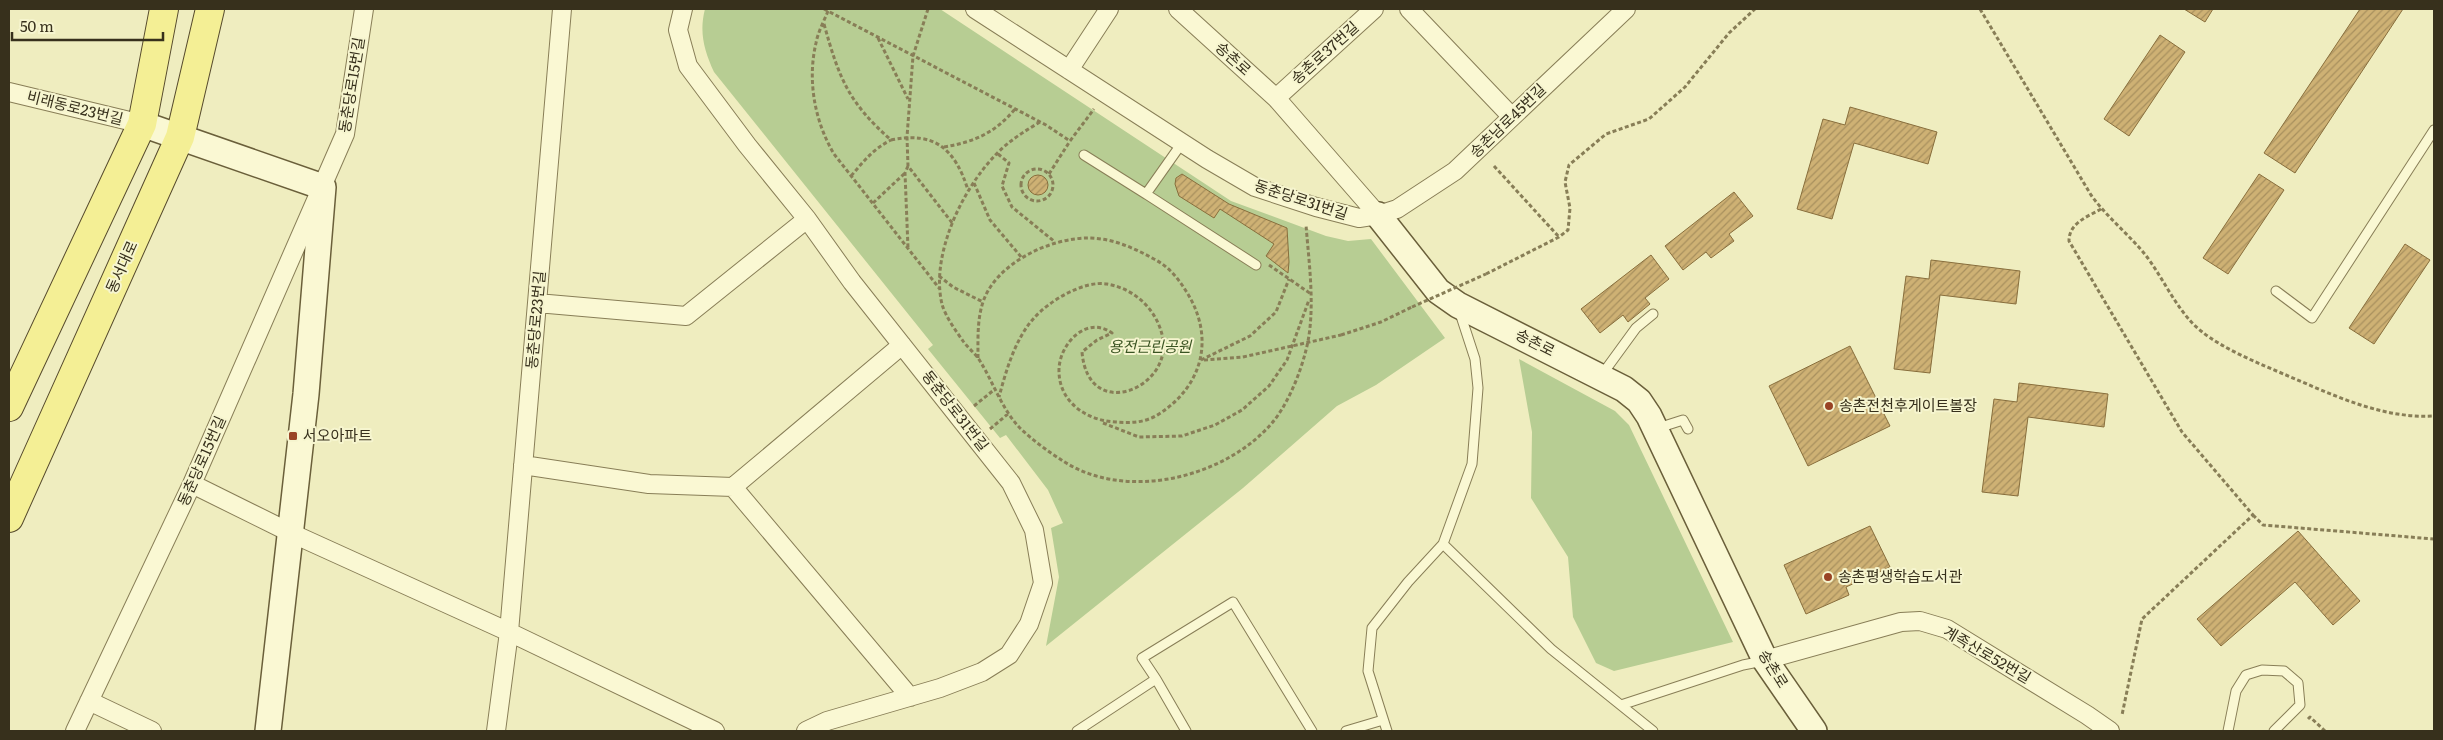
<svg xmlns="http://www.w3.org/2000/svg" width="2443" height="740" font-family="Literata,'Noto Sans KR',serif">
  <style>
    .park { fill: #b7cd93 }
    .building { fill: url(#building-hatch); stroke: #886e3c }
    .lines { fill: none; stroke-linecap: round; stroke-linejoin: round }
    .lane-casing { stroke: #887e57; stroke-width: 11 }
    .street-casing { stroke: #887e57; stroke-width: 20 }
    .secondary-casing { stroke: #6a5f3a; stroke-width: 28 }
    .primary-casing { stroke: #564a2c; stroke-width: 30 }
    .path { stroke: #887e57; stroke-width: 3; stroke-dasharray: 4 2.5; stroke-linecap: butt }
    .lane { stroke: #faf8d3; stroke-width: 9 }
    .street { stroke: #faf8d3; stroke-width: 18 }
    .secondary { stroke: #faf8d3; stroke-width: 25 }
    .primary { stroke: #f4ef95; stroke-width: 28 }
    .path-bridge { stroke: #887e57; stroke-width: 3; stroke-dasharray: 4 2.5; stroke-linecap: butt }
    .poi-dot { fill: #994325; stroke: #f6f5cf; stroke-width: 2 }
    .labels { text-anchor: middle; stroke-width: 4; stroke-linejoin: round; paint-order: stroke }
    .street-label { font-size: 15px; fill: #37301c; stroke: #f6f5cf }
    .park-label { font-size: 15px; font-style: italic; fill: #3a5422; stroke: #f6f5cf }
    .poi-label { font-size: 15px; fill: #37301c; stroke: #f6f5cf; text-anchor: start }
  </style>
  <defs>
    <pattern id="building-hatch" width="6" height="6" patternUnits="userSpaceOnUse" patternTransform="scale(1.25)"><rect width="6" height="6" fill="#ceb174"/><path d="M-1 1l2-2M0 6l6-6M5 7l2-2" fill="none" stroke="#a8905e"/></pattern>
  </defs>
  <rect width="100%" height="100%" fill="#efedbf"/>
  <path class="park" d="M 705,9 L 940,9 L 1231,201 L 1326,236 L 1348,241 L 1371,239 L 1445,338 L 1376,385 L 1337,406 L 1243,488 L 1046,646 L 1059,577 L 1051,528 L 1063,523 L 1048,490 L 1006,435 L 1000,438 L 928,349 L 933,345 L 714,72 C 704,50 699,32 705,9 Z
    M 1519,359 L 1615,411 L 1629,425 L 1733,642 L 1614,671 L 1596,663 L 1573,617 L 1568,557 L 1531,498 L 1532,432 Z"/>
  <path class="building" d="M 2184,9 L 2213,9 L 2205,22 Z
    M 2360,9 L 2403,9 L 2295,173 L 2264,153 Z
    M 2160,35 L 2185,52 L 2129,136 L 2104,119 Z
    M 1850,107 L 1937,132 L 1928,164 L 1854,143 L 1832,219 L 1797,209 L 1823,119 L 1845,125 Z
    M 1182,174 L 1229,204 L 1287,228 L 1289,262 L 1288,273 L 1266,256 L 1274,244 L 1220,209 L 1214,218 L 1179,196 L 1175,184 L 1176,178 Z
    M 2259,174 L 2284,190 L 2228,274 L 2203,258 Z
    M1028 185a10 10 0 1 1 20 0a10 10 0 1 1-20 0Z
    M 1734,192 L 1753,216 L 1729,234 L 1734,241 L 1711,258 L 1706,252 L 1683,270 L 1665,246 Z
    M 2405,244 L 2430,260 L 2374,344 L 2349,328 Z
    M 1651,255 L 1669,279 L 1645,298 L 1650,304 L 1628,322 L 1623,315 L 1600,333 L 1581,309 Z
    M 1931,260 L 2020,271 L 2016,304 L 1940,295 L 1930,373 L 1894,369 L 1906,276 L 1929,279 Z
    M 1850,346 L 1890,426 L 1808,466 L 1769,386 Z
    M 2019,383 L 2108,394 L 2104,427 L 2028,417 L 2018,496 L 1982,492 L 1994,399 L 2017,402 Z
    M 1870,526 L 1890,567 L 1846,587 L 1849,595 L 1806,614 L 1784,565 Z
    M 2298,531 L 2360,601 L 2333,625 L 2295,582 L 2221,646 L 2197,619 Z"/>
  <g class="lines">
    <defs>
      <path id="lane" d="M 1084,155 L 1146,194 L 1182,143
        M 1146,194 L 1256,265
        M 2276,291 L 2312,318 L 2434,130
        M 1601,376 L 1636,328 L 1653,314
        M 1658,428 L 1683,420 L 1688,429
        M 1443,544 L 1551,649 L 1653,731
        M 1156,679 L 1142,658 L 1233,602 L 1312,731
        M 1621,705 L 1743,665 L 1763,661
        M 1077,731 L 1156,679 L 1186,731
        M 1346,731 L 1383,720
        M 1387,731 L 1368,671 L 1372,628 L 1408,582 L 1443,544 L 1472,464 L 1478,388 L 1475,359 L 1459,310
        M 2228,731 L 2236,691 L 2246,675 L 2262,670 L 2284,671 L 2298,683 L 2300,705 L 2274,731"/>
      <path id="street" d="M 683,9 L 678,30 L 688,66 L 747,145 L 807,219 L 852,282 L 1011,483 L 1034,530 L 1043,583 L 1029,624 L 1009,655 L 982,672 L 940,688 L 827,721 L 806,731
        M 975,9 L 1207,159 L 1255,187 L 1316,207 L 1359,218 L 1378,215 L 1397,209 L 1455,171 L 1626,9
        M 1178,9 L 1276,98 L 1378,215
        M 1409,9 L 1512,117
        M 1069,70 L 1109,9
        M 9,92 L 142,124
        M 1276,98 L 1374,9
        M 537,303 L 686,316 L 807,219
        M 523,465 L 649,484 L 733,487 L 910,697
        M 192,484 L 291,533 L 509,632 L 715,731
        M 733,487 L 902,345
        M 1765,660 L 1901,622 L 1920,621 L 1947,629 L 2087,715 L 2110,731
        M 89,701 L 152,731
        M 75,731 L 192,484 L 345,134 L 364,9
        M 496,731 L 509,632 L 562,9"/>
      <path id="secondary" d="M 142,124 L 323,187 L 306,394 L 268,731
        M 1378,215 L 1438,291 L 1458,305 L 1624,389 L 1639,401 L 1649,416 L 1765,660 L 1814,731"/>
      <path id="primary" d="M 9,407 L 142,124 L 164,9
        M 9,518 L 180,137 L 210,9"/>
    </defs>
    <use href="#lane" class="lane-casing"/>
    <use href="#street" class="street-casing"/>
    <use href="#secondary" class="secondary-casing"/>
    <use href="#primary" class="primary-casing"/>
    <path class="path" d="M 824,9 L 1046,125 L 1070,141 L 1094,109
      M 928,9 L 913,56 L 907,137 L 908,166 L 953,224
      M 1980,9 L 2091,195 C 2106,216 2126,232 2143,252 C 2163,276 2176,311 2201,331 C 2223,349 2260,364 2286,375 C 2333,395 2382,419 2434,416
      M 828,11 C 824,21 818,32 816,43 C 807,81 815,122 834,154 L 939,288
      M 824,24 C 839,78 848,102 891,140 C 935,131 955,149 968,190
      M 878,38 L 908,99
      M 1040,122 C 1030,128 1020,134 1011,141 C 969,173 929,251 942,304 C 945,316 956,331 963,341 C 968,348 975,353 980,361 C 993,382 1002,409 1019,427 C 1032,440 1049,452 1063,461 C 1126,502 1225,478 1272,423 C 1288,404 1300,374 1306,350 C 1316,312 1309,264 1306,225
      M 944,147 C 974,142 995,133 1015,109
      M 998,154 L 1009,163 L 1002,186 L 1012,207 L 1055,242
      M 908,166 L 905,173 L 908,248
      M 1494,166 L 1559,237
      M1021 185a16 16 0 1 1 32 0a16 16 0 1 1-32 0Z
      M 1049,174 L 1070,141
      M 851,176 C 864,161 873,149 891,140
      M 974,183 L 990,220 L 1022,258
      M 873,203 L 905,173
      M 2101,209 C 2087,217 2069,223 2069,241 L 2182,432 L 2253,515 L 2142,619 L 2122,715
      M 1269,265 L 1311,294
      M 1486,274 L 1559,237 L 1568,230 L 1570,208 L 1565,182 L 1569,165 L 1606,134 L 1649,119 L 1685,87 L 1729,33 L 1755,9
      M 939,276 L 953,287 L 983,302
      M 1341,335 L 1381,322 L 1412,307
      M 978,358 C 978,340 977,320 983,302 C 996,263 1051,237 1091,238 C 1114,239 1134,248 1154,259 C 1168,266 1178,278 1186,291 C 1215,336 1204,385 1159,414 C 1145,423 1131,423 1116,422 C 1087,421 1058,402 1059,369 C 1060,343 1087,315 1112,333 L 1097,340 L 1082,352 C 1088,423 1171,389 1163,339 C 1158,311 1136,289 1107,284 C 1084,280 1049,301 1034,318 C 1015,339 1006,371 999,397
      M 1201,360 L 1250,336 L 1276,312 L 1289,279
      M 1204,360 L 1243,357
      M 974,406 L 995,389
      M 1103,423 L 1139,437 L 1182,436 L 1215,425 L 1242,410 L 1269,386 L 1287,360 L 1309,300
      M 990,429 L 1009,413
      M 2253,515 L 2263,525 L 2434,539
      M 2308,719 L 2310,717 L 2325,731"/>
    <use href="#lane" class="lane"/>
    <use href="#street" class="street"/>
    <use href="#secondary" class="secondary"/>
    <use href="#primary" class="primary"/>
    <path class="path-bridge" d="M 1412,307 L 1486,274
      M 1243,357 L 1341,335"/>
  </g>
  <g class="poi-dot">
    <circle cx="1829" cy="406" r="5"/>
    <rect x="288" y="431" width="10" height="10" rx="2.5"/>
    <circle cx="1828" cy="577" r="5"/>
  </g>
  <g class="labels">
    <g class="street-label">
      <text transform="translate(1325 53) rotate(-42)" y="5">송촌로37번길</text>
      <text transform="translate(1233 59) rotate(42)" y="5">송촌로</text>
      <text transform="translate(352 85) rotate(-81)" y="5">동춘당로15번길</text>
      <text transform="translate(75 108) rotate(14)" y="5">비래동로23번길</text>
      <text transform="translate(1508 121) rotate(-44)" y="5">송촌남로45번길</text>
      <text transform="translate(1301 200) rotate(18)" y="5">동춘당로31번길</text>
      <text transform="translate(122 267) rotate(-66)" y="5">동서대로</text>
      <text transform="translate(536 320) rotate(-85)" y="5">동춘당로23번길</text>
      <text transform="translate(1535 343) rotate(27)" y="5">송촌로</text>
      <text transform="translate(955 411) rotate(52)" y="5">동춘당로31번길</text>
      <text transform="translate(202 461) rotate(-66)" y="5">동춘당로15번길</text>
      <text transform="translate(1987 655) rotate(30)" y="5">계족산로52번길</text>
      <text transform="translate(1773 669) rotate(58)" y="5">송촌로</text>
    </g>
    <g class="park-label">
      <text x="1150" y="352">용전근린공원</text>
    </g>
    <g class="poi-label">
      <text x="1839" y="411">송촌전천후게이트볼장</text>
      <text x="303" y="441">서오아파트</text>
      <text x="1838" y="582">송촌평생학습도서관</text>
    </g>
  </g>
  <rect width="2443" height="740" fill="none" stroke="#37301c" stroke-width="20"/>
  <path d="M12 32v8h151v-8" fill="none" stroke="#37301c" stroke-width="2.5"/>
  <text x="20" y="32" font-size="15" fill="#37301c" stroke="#f6f5cf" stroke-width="4" paint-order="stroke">50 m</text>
</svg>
